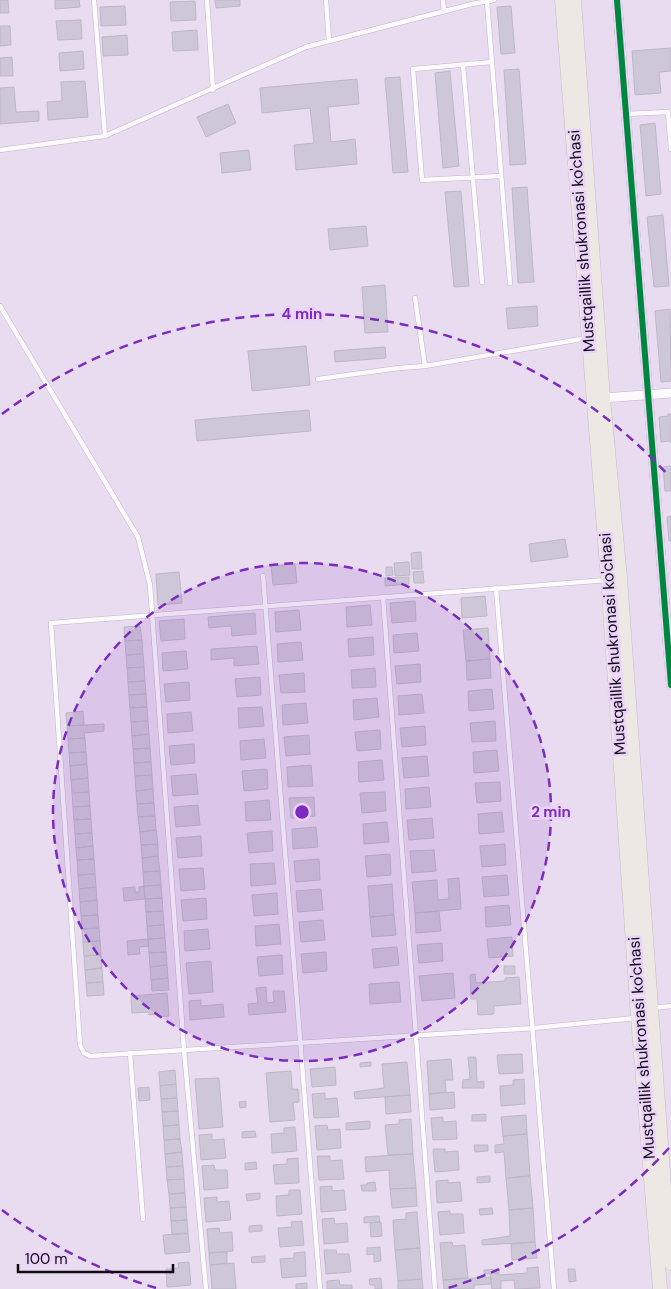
<svg xmlns="http://www.w3.org/2000/svg" width="671" height="1289" font-family="'DM Sans',sans-serif">
  <style>
    .building { fill: #cec7d8; stroke: #beb7c8 }
    .lines { fill: none; stroke-linecap: round; stroke-linejoin: round }
    .lane-casing { stroke: #bfb5c6; stroke-width: 5.5 }
    .street-casing { stroke: #bfb5c6; stroke-width: 10 }
    .primary-casing { stroke: #c3bcc7; stroke-width: 15 }
    .lane { stroke: #fcfafd; stroke-width: 4.5 }
    .street { stroke: #fcfafd; stroke-width: 9 }
    .primary { stroke: #eee8e4; stroke-width: 14 }
    .cycleway-casing { stroke: #ebd3fa; stroke-width: 9 }
    .cycleway { stroke: #00873e; stroke-width: 6 }
    .ring { fill: none; stroke: #7b2cbf; stroke-width: 2.5; stroke-dasharray: 9 6 }
    .labels { text-anchor: middle; stroke-width: 5; stroke-linejoin: round; paint-order: stroke }
    .street-label { font-size: 16px; fill: #110916; stroke: #ebd3fa }
    .centre { fill: #7b2cbf; stroke: #ebd3fa; stroke-width: 2.5 }
    .ring-label { font-size: 15px; text-anchor: middle; font-weight: bold; fill: #7b2cbf; stroke: #ebd3fa; stroke-width: 5; stroke-linejoin: round; paint-order: stroke }
  </style>
  <rect width="100%" height="100%" fill="#e9dcf1"/>
  <path class="building" d="M 0,0 L 8,0 L 9,13 L 0,13 Z
    M 55,0 L 79,0 L 80,7 L 55,9 Z
    M 215,0 L 240,0 L 240,6 L 216,8 Z
    M 195,1 L 196,20 L 171,21 L 170,2 Z
    M 125,6 L 126,25 L 101,26 L 100,7 Z
    M 511,6 L 515,53 L 501,54 L 497,7 Z
    M 81,20 L 82,39 L 58,40 L 56,21 Z
    M 0,26 L 10,26 L 11,45 L 0,46 Z
    M 197,30 L 198,50 L 173,51 L 172,32 Z
    M 127,35 L 128,55 L 103,56 L 102,37 Z
    M 671,48 L 671,71 L 659,72 L 661,93 L 635,95 L 632,51 Z
    M 83,51 L 84,69 L 60,71 L 59,53 Z
    M 12,57 L 13,76 L 0,76 L 0,58 Z
    M 519,69 L 526,164 L 510,165 L 504,70 Z
    M 450,71 L 459,166 L 443,168 L 435,73 Z
    M 400,77 L 408,172 L 393,173 L 385,78 Z
    M 357,79 L 359,104 L 328,107 L 331,142 L 355,139 L 357,164 L 296,170 L 294,145 L 314,143 L 310,108 L 262,113 L 260,88 Z
    M 85,81 L 88,117 L 48,120 L 47,102 L 62,101 L 61,82 Z
    M 14,87 L 16,112 L 39,111 L 39,121 L 0,124 L 0,88 Z
    M 228,104 L 236,123 L 206,137 L 197,117 Z
    M 655,123 L 661,194 L 646,196 L 640,125 Z
    M 249,150 L 251,170 L 222,173 L 220,153 Z
    M 527,187 L 534,282 L 518,283 L 512,188 Z
    M 461,191 L 469,286 L 454,287 L 445,192 Z
    M 663,215 L 669,286 L 654,287 L 647,217 Z
    M 366,226 L 368,246 L 330,250 L 328,229 Z
    M 385,285 L 388,332 L 365,333 L 362,287 Z
    M 537,306 L 538,326 L 508,329 L 506,308 Z
    M 670,309 L 671,381 L 661,382 L 655,311 Z
    M 306,346 L 310,385 L 252,391 L 248,351 Z
    M 385,347 L 386,358 L 335,362 L 334,351 Z
    M 309,410 L 311,431 L 197,441 L 195,420 Z
    M 668,414 L 671,414 L 671,443 L 670,441 L 661,442 L 659,417 L 668,416 Z
    M 671,466 L 671,491 L 665,491 L 663,467 Z
    M 671,516 L 671,541 L 669,541 L 667,517 Z
    M 565,539 L 568,557 L 531,562 L 529,544 Z
    M 421,552 L 422,569 L 412,569 L 411,553 Z
    M 409,562 L 410,575 L 395,576 L 394,563 Z
    M 295,564 L 297,583 L 273,585 L 271,566 Z
    M 386,567 L 392,567 L 393,575 L 386,576 Z
    M 423,571 L 424,583 L 414,583 L 413,572 Z
    M 179,572 L 182,603 L 158,605 L 156,574 Z
    M 409,577 L 409,584 L 385,586 L 385,578 Z
    M 485,596 L 487,616 L 462,618 L 461,598 Z
    M 415,601 L 416,621 L 392,623 L 390,603 Z
    M 370,605 L 372,625 L 347,627 L 346,607 Z
    M 299,610 L 301,630 L 276,632 L 275,612 Z
    M 255,613 L 256,634 L 232,636 L 231,626 L 209,628 L 208,617 Z
    M 184,619 L 185,639 L 161,641 L 159,621 Z
    M 140,626 L 142,640 L 125,641 L 124,627 Z
    M 488,628 L 490,659 L 466,661 L 463,630 Z
    M 417,633 L 419,651 L 394,653 L 393,635 Z
    M 373,637 L 374,655 L 349,657 L 348,639 Z
    M 142,640 L 143,654 L 126,655 L 125,641 Z
    M 301,642 L 303,660 L 278,662 L 277,644 Z
    M 257,646 L 259,664 L 234,666 L 234,658 L 211,660 L 211,649 Z
    M 186,651 L 188,669 L 163,671 L 162,653 Z
    M 143,654 L 144,667 L 127,668 L 126,655 Z
    M 490,659 L 491,678 L 467,680 L 466,661 Z
    M 420,664 L 421,682 L 397,684 L 395,666 Z
    M 144,667 L 145,681 L 128,682 L 127,668 Z
    M 375,668 L 376,687 L 352,688 L 351,670 Z
    M 304,673 L 305,692 L 281,693 L 279,675 Z
    M 260,677 L 261,695 L 237,697 L 235,679 Z
    M 145,681 L 146,694 L 129,695 L 128,682 Z
    M 189,682 L 190,700 L 166,702 L 164,684 Z
    M 492,689 L 494,709 L 469,711 L 468,691 Z
    M 146,694 L 147,707 L 130,708 L 129,695 Z
    M 422,694 L 424,713 L 399,715 L 398,696 Z
    M 377,698 L 379,717 L 354,720 L 353,700 Z
    M 306,703 L 308,723 L 283,725 L 282,705 Z
    M 147,707 L 148,721 L 131,722 L 130,708 Z
    M 262,707 L 264,726 L 239,728 L 238,708 Z
    M 83,711 L 84,725 L 67,726 L 66,713 Z
    M 191,712 L 193,731 L 168,733 L 167,714 Z
    M 148,721 L 149,734 L 132,736 L 131,722 Z
    M 495,721 L 496,741 L 472,742 L 470,723 Z
    M 104,724 L 104,731 L 84,733 L 85,738 L 68,739 L 67,726 Z
    M 425,726 L 426,745 L 402,747 L 400,728 Z
    M 380,730 L 381,749 L 357,751 L 355,732 Z
    M 149,734 L 150,748 L 133,749 L 132,736 Z
    M 309,735 L 310,754 L 286,756 L 284,737 Z
    M 85,738 L 86,752 L 69,753 L 68,739 Z
    M 264,739 L 266,758 L 241,760 L 240,741 Z
    M 194,744 L 195,763 L 171,765 L 169,746 Z
    M 150,748 L 151,762 L 134,763 L 133,749 Z
    M 497,750 L 499,771 L 474,773 L 473,752 Z
    M 86,752 L 87,764 L 70,766 L 69,753 Z
    M 427,756 L 429,776 L 404,778 L 402,758 Z
    M 382,760 L 384,780 L 359,782 L 358,762 Z
    M 151,762 L 152,775 L 135,776 L 134,763 Z
    M 87,764 L 88,778 L 71,780 L 70,766 Z
    M 311,765 L 313,786 L 288,787 L 287,767 Z
    M 267,769 L 268,789 L 244,791 L 242,771 Z
    M 196,774 L 198,794 L 173,796 L 171,776 Z
    M 152,775 L 153,789 L 136,791 L 135,776 Z
    M 88,778 L 89,792 L 72,793 L 71,780 Z
    M 500,782 L 501,801 L 477,803 L 475,783 Z
    M 429,787 L 431,807 L 406,809 L 405,789 Z
    M 153,789 L 154,803 L 137,804 L 136,791 Z
    M 89,792 L 90,806 L 73,807 L 72,793 Z
    M 385,792 L 386,811 L 362,813 L 360,793 Z
    M 314,797 L 315,816 L 291,818 L 289,798 Z
    M 269,800 L 271,820 L 246,821 L 245,802 Z
    M 154,803 L 155,816 L 138,817 L 137,804 Z
    M 198,805 L 200,825 L 176,827 L 174,807 Z
    M 90,806 L 91,819 L 74,820 L 73,807 Z
    M 502,812 L 504,832 L 479,834 L 478,814 Z
    M 155,816 L 156,830 L 140,832 L 138,817 Z
    M 432,818 L 434,838 L 409,840 L 407,820 Z
    M 91,819 L 92,833 L 75,834 L 74,820 Z
    M 387,822 L 389,842 L 364,844 L 363,824 Z
    M 316,827 L 318,847 L 293,849 L 292,829 Z
    M 156,830 L 158,844 L 141,845 L 140,832 Z
    M 272,831 L 273,851 L 249,853 L 247,833 Z
    M 92,833 L 93,846 L 76,848 L 75,834 Z
    M 201,836 L 202,856 L 178,858 L 176,838 Z
    M 158,844 L 158,856 L 142,858 L 141,845 Z
    M 505,844 L 506,865 L 482,867 L 480,846 Z
    M 93,846 L 94,859 L 77,860 L 76,848 Z
    M 434,850 L 436,871 L 412,873 L 410,851 Z
    M 390,854 L 391,875 L 367,877 L 365,856 Z
    M 158,856 L 160,871 L 143,872 L 142,858 Z
    M 94,859 L 95,874 L 78,875 L 77,860 Z
    M 319,859 L 320,880 L 296,882 L 294,861 Z
    M 274,863 L 276,884 L 251,886 L 250,864 Z
    M 203,868 L 205,889 L 181,891 L 179,869 Z
    M 160,871 L 161,885 L 144,886 L 143,872 Z
    M 95,874 L 96,887 L 79,889 L 78,875 Z
    M 507,875 L 509,895 L 484,897 L 482,877 Z
    M 459,878 L 461,909 L 415,913 L 412,882 L 437,880 L 438,900 L 449,899 L 448,879 Z
    M 392,884 L 394,915 L 370,917 L 368,886 Z
    M 161,885 L 162,898 L 145,899 L 144,886 Z
    M 144,886 L 145,899 L 124,901 L 123,888 L 135,887 L 135,892 L 139,892 L 139,887 Z
    M 96,887 L 97,900 L 80,902 L 79,889 Z
    M 321,889 L 323,910 L 298,912 L 296,891 Z
    M 277,893 L 278,914 L 254,916 L 252,895 Z
    M 162,898 L 163,911 L 146,912 L 145,899 Z
    M 206,898 L 207,919 L 183,921 L 181,900 Z
    M 97,900 L 98,915 L 81,916 L 80,902 Z
    M 509,905 L 511,925 L 486,927 L 485,907 Z
    M 163,911 L 164,925 L 147,926 L 146,912 Z
    M 439,911 L 441,931 L 416,933 L 415,913 Z
    M 98,915 L 99,928 L 82,929 L 81,916 Z
    M 394,915 L 396,935 L 372,937 L 370,917 Z
    M 323,920 L 325,940 L 301,942 L 299,922 Z
    M 279,924 L 281,944 L 256,946 L 255,926 Z
    M 164,925 L 165,938 L 148,939 L 147,926 Z
    M 99,928 L 100,941 L 83,942 L 82,929 Z
    M 208,929 L 210,949 L 185,951 L 184,931 Z
    M 512,937 L 513,956 L 489,958 L 487,939 Z
    M 165,938 L 166,952 L 149,953 L 148,939 Z
    M 148,939 L 149,946 L 139,947 L 140,954 L 128,955 L 127,941 Z
    M 100,941 L 101,955 L 84,956 L 83,942 Z
    M 442,943 L 443,961 L 419,963 L 417,945 Z
    M 397,947 L 399,965 L 374,968 L 372,949 Z
    M 166,952 L 167,965 L 150,967 L 149,953 Z
    M 326,952 L 327,971 L 303,973 L 301,954 Z
    M 101,955 L 102,968 L 85,970 L 84,956 Z
    M 282,955 L 283,974 L 259,976 L 257,957 Z
    M 211,961 L 213,992 L 189,994 L 186,963 Z
    M 167,965 L 168,978 L 151,980 L 150,967 Z
    M 504,966 L 515,966 L 515,974 L 504,974 Z
    M 102,968 L 103,982 L 86,983 L 85,970 Z
    M 453,973 L 455,998 L 422,1001 L 419,976 Z
    M 475,974 L 476,983 L 505,981 L 505,978 L 519,977 L 521,1004 L 494,1006 L 494,1014 L 478,1015 L 477,999 L 471,999 L 470,975 Z
    M 168,978 L 169,990 L 152,991 L 151,980 Z
    M 103,982 L 104,995 L 87,996 L 86,983 Z
    M 399,982 L 401,1002 L 370,1004 L 369,984 Z
    M 266,987 L 267,1003 L 274,1002 L 273,991 L 284,991 L 286,1012 L 249,1015 L 248,1004 L 258,1003 L 256,988 Z
    M 167,993 L 169,1016 L 158,1017 L 158,1014 L 149,1015 L 149,1012 L 132,1013 L 131,996 Z
    M 201,1000 L 201,1006 L 223,1004 L 224,1017 L 190,1020 L 189,1001 Z
    M 522,1054 L 523,1073 L 499,1074 L 497,1055 Z
    M 468,1057 L 476,1057 L 477,1082 L 484,1081 L 484,1088 L 462,1088 L 463,1080 L 470,1079 Z
    M 451,1059 L 453,1080 L 445,1080 L 446,1092 L 429,1094 L 427,1061 Z
    M 371,1062 L 371,1066 L 360,1067 L 360,1063 Z
    M 407,1062 L 410,1095 L 355,1099 L 354,1092 L 384,1088 L 382,1064 Z
    M 335,1067 L 336,1085 L 312,1087 L 310,1069 Z
    M 175,1070 L 176,1084 L 160,1086 L 159,1072 Z
    M 291,1071 L 292,1089 L 298,1089 L 299,1102 L 293,1103 L 295,1120 L 270,1122 L 266,1073 Z
    M 219,1078 L 223,1127 L 199,1129 L 195,1079 Z
    M 524,1079 L 525,1104 L 501,1106 L 500,1086 L 513,1085 L 513,1080 Z
    M 176,1084 L 177,1098 L 161,1099 L 160,1086 Z
    M 149,1087 L 150,1100 L 139,1101 L 138,1088 Z
    M 454,1092 L 455,1108 L 430,1110 L 429,1094 Z
    M 325,1093 L 325,1099 L 337,1098 L 339,1117 L 314,1118 L 312,1094 Z
    M 410,1095 L 411,1112 L 386,1114 L 385,1097 Z
    M 177,1098 L 178,1111 L 162,1112 L 161,1099 Z
    M 246,1101 L 246,1107 L 240,1108 L 239,1102 Z
    M 178,1111 L 179,1125 L 163,1126 L 162,1112 Z
    M 486,1114 L 486,1121 L 472,1121 L 472,1115 Z
    M 526,1115 L 527,1134 L 503,1136 L 501,1117 Z
    M 443,1117 L 443,1122 L 456,1121 L 457,1139 L 433,1140 L 431,1118 Z
    M 411,1119 L 413,1154 L 388,1155 L 385,1125 L 399,1124 L 399,1120 Z
    M 370,1121 L 370,1129 L 346,1130 L 346,1123 Z
    M 179,1125 L 180,1139 L 164,1140 L 163,1126 Z
    M 327,1125 L 328,1130 L 340,1129 L 341,1148 L 317,1150 L 315,1126 Z
    M 295,1127 L 297,1151 L 272,1153 L 271,1134 L 284,1133 L 284,1128 Z
    M 255,1131 L 256,1137 L 242,1138 L 242,1132 Z
    M 212,1134 L 212,1140 L 224,1139 L 226,1158 L 201,1160 L 199,1135 Z
    M 527,1134 L 530,1176 L 506,1178 L 504,1152 L 495,1153 L 495,1145 L 504,1144 L 503,1136 Z
    M 180,1139 L 182,1152 L 165,1154 L 164,1140 Z
    M 474,1145 L 488,1145 L 488,1151 L 475,1152 Z
    M 433,1149 L 445,1149 L 445,1152 L 458,1151 L 459,1170 L 435,1172 Z
    M 182,1152 L 183,1166 L 166,1167 L 165,1154 Z
    M 413,1154 L 416,1188 L 390,1189 L 389,1170 L 366,1172 L 365,1157 Z
    M 317,1156 L 330,1156 L 330,1161 L 342,1160 L 344,1179 L 319,1180 Z
    M 298,1158 L 299,1183 L 275,1184 L 273,1165 L 287,1164 L 287,1159 Z
    M 256,1162 L 257,1169 L 245,1170 L 245,1163 Z
    M 214,1165 L 215,1170 L 227,1170 L 228,1188 L 204,1190 L 202,1166 Z
    M 183,1166 L 184,1179 L 167,1180 L 166,1167 Z
    M 490,1176 L 490,1182 L 477,1183 L 477,1177 Z
    M 530,1176 L 533,1208 L 509,1210 L 506,1178 Z
    M 184,1179 L 185,1193 L 169,1194 L 167,1180 Z
    M 448,1180 L 448,1183 L 460,1182 L 462,1201 L 437,1203 L 436,1181 Z
    M 375,1182 L 376,1191 L 362,1191 L 361,1185 L 367,1185 L 367,1183 Z
    M 332,1186 L 332,1191 L 344,1190 L 346,1210 L 321,1212 L 320,1187 Z
    M 416,1188 L 417,1206 L 392,1208 L 390,1189 Z
    M 289,1190 L 300,1190 L 302,1214 L 277,1216 L 276,1196 L 289,1195 Z
    M 185,1193 L 186,1207 L 170,1208 L 169,1194 Z
    M 260,1193 L 260,1199 L 247,1201 L 246,1194 Z
    M 217,1197 L 217,1202 L 229,1201 L 231,1220 L 206,1222 L 204,1198 Z
    M 186,1207 L 187,1220 L 171,1221 L 170,1208 Z
    M 492,1208 L 493,1214 L 480,1215 L 479,1209 Z
    M 533,1208 L 535,1242 L 482,1245 L 482,1240 L 510,1236 L 509,1210 Z
    M 450,1211 L 450,1214 L 463,1214 L 464,1233 L 440,1235 L 438,1212 Z
    M 417,1212 L 420,1248 L 395,1250 L 393,1220 L 406,1219 L 406,1213 Z
    M 379,1216 L 380,1222 L 364,1223 L 364,1217 Z
    M 334,1218 L 335,1224 L 347,1223 L 348,1242 L 324,1244 L 322,1219 Z
    M 187,1220 L 188,1233 L 172,1235 L 171,1221 Z
    M 302,1221 L 304,1245 L 280,1247 L 278,1228 L 292,1227 L 291,1222 Z
    M 381,1222 L 382,1236 L 371,1237 L 370,1223 Z
    M 262,1225 L 262,1231 L 249,1232 L 249,1226 Z
    M 219,1228 L 220,1233 L 232,1232 L 233,1251 L 209,1253 L 207,1229 Z
    M 188,1233 L 190,1252 L 165,1254 L 163,1235 Z
    M 452,1242 L 453,1246 L 465,1245 L 468,1278 L 443,1280 L 440,1243 Z
    M 535,1242 L 537,1258 L 512,1260 L 511,1244 Z
    M 380,1247 L 381,1261 L 374,1262 L 374,1254 L 367,1255 L 367,1248 Z
    M 420,1248 L 422,1279 L 398,1281 L 395,1250 Z
    M 324,1250 L 336,1250 L 337,1254 L 349,1254 L 351,1272 L 326,1274 Z
    M 227,1252 L 227,1263 L 210,1265 L 209,1253 Z
    M 305,1252 L 306,1276 L 282,1278 L 280,1259 L 294,1258 L 294,1253 Z
    M 265,1256 L 265,1262 L 252,1263 L 251,1257 Z
    M 189,1262 L 191,1285 L 167,1287 L 166,1269 L 179,1268 L 178,1263 Z
    M 234,1263 L 236,1289 L 212,1289 L 210,1265 Z
    M 538,1267 L 540,1288 L 515,1289 L 514,1280 L 501,1281 L 501,1289 L 492,1289 L 490,1273 L 499,1273 L 499,1275 L 527,1273 L 527,1268 Z
    M 499,1269 L 499,1273 L 484,1274 L 484,1270 Z
    M 568,1269 L 575,1269 L 576,1281 L 569,1282 Z
    M 491,1277 L 491,1284 L 474,1285 L 474,1289 L 444,1289 L 443,1280 Z
    M 381,1278 L 382,1289 L 375,1289 L 375,1285 L 370,1285 L 369,1279 Z
    M 422,1279 L 423,1289 L 398,1289 L 398,1281 Z
    M 339,1280 L 340,1285 L 352,1285 L 352,1289 L 327,1289 L 327,1281 Z
    M 307,1283 L 307,1289 L 296,1289 L 296,1284 Z"/>
  <g class="lines">
    <defs>
      <path id="lane" d="M 94,0 L 105,136
        M 207,0 L 213,90
        M 326,0 L 329,41
        M 443,0 L 444,11
        M 487,2 L 510,283
        M 492,62 L 413,69 L 422,180 L 501,176
        M 463,65 L 482,282
        M 626,114 L 668,112 L 671,149
        M 0,150 L 105,136 L 306,47 L 472,4 L 494,0
        M 415,298 L 425,366
        M 0,306 L 138,537 L 150,585 L 184,1050 L 206,1289
        M 318,379 L 399,368 L 425,366 L 587,338
        M 263,576 L 320,1289
        M 607,580 L 51,623 L 80,1045 L 84,1053 L 90,1056 L 534,1028 L 635,1018
        M 496,588 L 554,1289
        M 383,597 L 435,1289
        M 652,1008 L 671,1006
        M 130,1053 L 143,1219"/>
      <path id="street" d="M 617,0 L 671,685
        M 603,398 L 671,393"/>
      <path id="primary" d="M 562,0 L 608,579 L 638,1017 L 660,1289
        M 574,0 L 603,398 L 620,578 L 667,1228 L 671,1263"/>
    </defs>
    <use href="#lane" class="lane-casing"/>
    <use href="#street" class="street-casing"/>
    <use href="#primary" class="primary-casing"/>
    <use href="#lane" class="lane"/>
    <use href="#street" class="street"/>
    <use href="#primary" class="primary"/>
    <defs>
      <path id="cycleway" d="M 617,0 L 671,685"/>
    </defs>
    <use href="#cycleway" class="cycleway-casing"/>
    <use href="#cycleway" class="cycleway"/>
  </g>
  <circle cx="302" cy="812" r="249" fill="#7b2cbf" fill-opacity=".12"/>
  <g class="ring">
    <circle cx="302" cy="812" r="249"/>
    <path d="M669 1148A498 498 0 0 1 448 1288M156 1288A498 498 0 0 1 2 1210M2 414A498 498 0 0 1 669 476"/>
  </g>
  <g class="labels">
    <g class="street-label">
      <text transform="translate(581 241) rotate(-94)" y="6">Mustqaillik shukronasi ko'chasi</text>
      <text transform="translate(612 644) rotate(-94)" y="6">Mustqaillik shukronasi ko'chasi</text>
      <text transform="translate(641 1048) rotate(-94)" y="6">Mustqaillik shukronasi ko'chasi</text>
    </g>
  </g>
  <circle cx="302" cy="812" r="8" class="centre"/>
  <g class="ring-label">
    <text x="302" y="319">4 min</text>
    <text x="551" y="817">2 min</text>
  </g>
  <path d="M18 1264v8h155v-8" fill="none" stroke="#110916" stroke-width="2.5"/>
  <text x="25" y="1264" font-size="15" fill="#110916" stroke="#ebd3fa" stroke-width="4" paint-order="stroke">100 m</text>
</svg>
